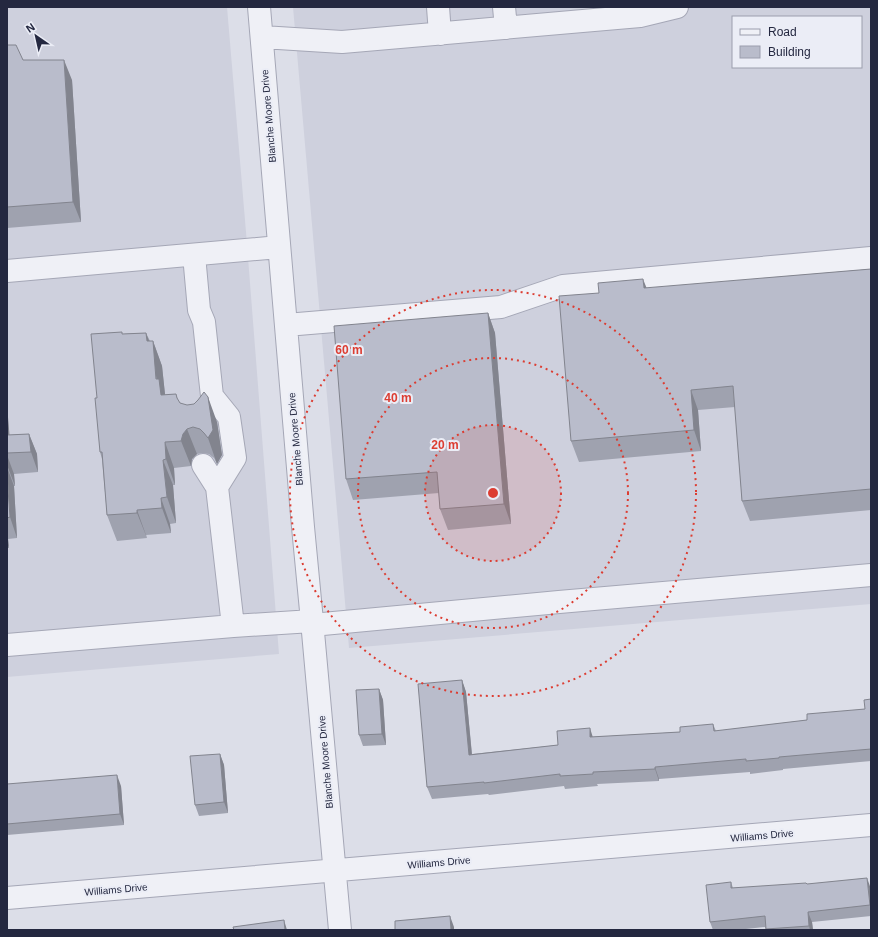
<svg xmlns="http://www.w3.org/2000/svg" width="878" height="937" font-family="Helvetica,sans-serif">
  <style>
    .built { fill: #ced0dd; fill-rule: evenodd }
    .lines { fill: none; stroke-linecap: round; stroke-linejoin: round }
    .minor-casing { stroke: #a5a7b6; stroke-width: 24 }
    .minor { stroke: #eff0f6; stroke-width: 22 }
    .wall { fill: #9fa2af }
    .shaded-wall { fill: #82848e }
    .building { fill: #b9bccb; stroke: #82848e }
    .ring { fill: none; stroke: #dc3d32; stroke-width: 2; stroke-dasharray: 2 4 }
    .labels { text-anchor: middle; stroke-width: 4; stroke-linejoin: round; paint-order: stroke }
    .street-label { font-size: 10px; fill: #242840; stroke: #ebedf6 }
    .centre { fill: #dc3d32; stroke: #ebedf6; stroke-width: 2 }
    .ring-label { font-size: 12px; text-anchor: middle; font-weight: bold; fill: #dc3d32; stroke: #ebedf6; stroke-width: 4; stroke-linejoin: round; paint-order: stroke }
  </style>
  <rect width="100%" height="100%" fill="#dcdee8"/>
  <path class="built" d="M 7,7 L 227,7 L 246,232 L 279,654 L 7,677 Z
    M 293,7 L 871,7 L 871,604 L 349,648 ZM 733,17 L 861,17 L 861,67 L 733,67 Z"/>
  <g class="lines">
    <defs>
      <path id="minor" d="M 259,7 L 303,527 L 312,621 L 340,930
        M 438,7 L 440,34
        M 504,7 L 506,28
        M 262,37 L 342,42 L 640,16 L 677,7
        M 194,255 L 199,310 L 204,322 L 212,396 L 229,417 L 235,458 L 217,487 L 233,626
        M 7,271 L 279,247
        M 286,325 L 501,307 L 563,286 L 871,258
        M 203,465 L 217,487
        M 312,625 L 559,602 L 871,575
        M 7,645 L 233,626 L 312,621
        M 7,898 L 871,825"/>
    </defs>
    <use href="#minor" class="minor-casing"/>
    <use href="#minor" class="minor"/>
  </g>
  <path class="wall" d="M 7,45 L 23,60 L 72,80 L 81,222 L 7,228 Z
    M 871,269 L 871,510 L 750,521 L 742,501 L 735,407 L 698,410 L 701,451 L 579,462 L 571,441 L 599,293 Z
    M 488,313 L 495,333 L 511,524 L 448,530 L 440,509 L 439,493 L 353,500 L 346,479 Z
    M 146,333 L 150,341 L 153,341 L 162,366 L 165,395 L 176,394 L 178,400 L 180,403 L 217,422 L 222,455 L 217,464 L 214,458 L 209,454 L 202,453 L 197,454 L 192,459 L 191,466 L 174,468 L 175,485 L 173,485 L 176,523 L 170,524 L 171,533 L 146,535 L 147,538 L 117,541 L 107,515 L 102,459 L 100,452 L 97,398 L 123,334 Z
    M 7,405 L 9,435 L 29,434 L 37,454 L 38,472 L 14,474 L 15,486 L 14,486 L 17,538 L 8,539 L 9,548 L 7,548 Z
    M 462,680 L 466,692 L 472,754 L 558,745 L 593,737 L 680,732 L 713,724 L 716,731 L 807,720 L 865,709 L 871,699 L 871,761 L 783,769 L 783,770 L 750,774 L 750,772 L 659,779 L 659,781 L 597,784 L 598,786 L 565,789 L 564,786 L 489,795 L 488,794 L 432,799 L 427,787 Z
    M 379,689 L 383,700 L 386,745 L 363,746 L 359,735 Z
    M 220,754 L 224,765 L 228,813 L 199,816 L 195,805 Z
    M 7,784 L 121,786 L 124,825 L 7,835 Z
    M 731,882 L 733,888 L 807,884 L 871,889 L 871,916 L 812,922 L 813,930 L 766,930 L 765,927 L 737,930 L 713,930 L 710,922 Z"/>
  <path class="shaded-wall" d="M 64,60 L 72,80 L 81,222 L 73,202 Z
    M 643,279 L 651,299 L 644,288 Z
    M 488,313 L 495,333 L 511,524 L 504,504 Z
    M 146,333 L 154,354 L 153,341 L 162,366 L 165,394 L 168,404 L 161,395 L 147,341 Z
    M 691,390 L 698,410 L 701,451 L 694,430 Z
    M 208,397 L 217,422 L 222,455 L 217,464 L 208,438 Z
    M 7,405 L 11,453 L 7,445 Z
    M 187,429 L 197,454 L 192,459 L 191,466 L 181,441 L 183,434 Z
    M 29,434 L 37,454 L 38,472 L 31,452 Z
    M 165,442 L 174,468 L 175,485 L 166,459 Z
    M 7,455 L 14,474 L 15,486 L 7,465 Z
    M 163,460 L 173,485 L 176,523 L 167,497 Z
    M 7,467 L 14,486 L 17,538 L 10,517 Z
    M 161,498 L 170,524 L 171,533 L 162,508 Z
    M 137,510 L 146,535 L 147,538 L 137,513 Z
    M 7,536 L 8,539 L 9,548 L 7,543 Z
    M 462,680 L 466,692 L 473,767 L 469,755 Z
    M 379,689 L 383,700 L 386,745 L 382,734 Z
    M 590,728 L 594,741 L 590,737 Z
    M 220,754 L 224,765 L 228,813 L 224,802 Z
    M 655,767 L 659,779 L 659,781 L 655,769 Z
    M 117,775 L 121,786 L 124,825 L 120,814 Z
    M 867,878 L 871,889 L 871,908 L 870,905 Z
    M 808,912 L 812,922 L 813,930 L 810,930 L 809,926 Z
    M 450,916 L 454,927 L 454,930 L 451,930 Z
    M 284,920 L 287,930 L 285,930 Z"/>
  <path class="building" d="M 7,45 L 16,45 L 23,60 L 64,60 L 73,202 L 7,207 Z
    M 871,269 L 871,489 L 742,501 L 733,386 L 691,390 L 694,430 L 571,441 L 559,296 L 599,293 L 598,283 L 643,279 L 644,288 Z
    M 488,313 L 504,504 L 440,509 L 437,472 L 346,479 L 334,326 Z
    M 122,332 L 122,334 L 146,333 L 147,341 L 153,341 L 156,379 L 159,379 L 161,395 L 176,394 L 177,398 L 180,403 L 187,405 L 194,404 L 198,400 L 204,392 L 208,397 L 213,430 L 208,438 L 204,433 L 200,429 L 193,427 L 187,429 L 183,434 L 181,441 L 165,442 L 166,459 L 163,460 L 167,497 L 161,498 L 162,508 L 137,510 L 137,513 L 107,515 L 102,452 L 100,452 L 95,398 L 97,398 L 91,334 Z
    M 29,434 L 31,452 L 7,453 L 7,435 Z
    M 7,475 L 10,517 L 7,518 Z
    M 462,680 L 469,755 L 558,745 L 557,731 L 590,728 L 590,737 L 680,732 L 680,727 L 713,724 L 714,731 L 807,720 L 807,714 L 865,709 L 864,700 L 871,699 L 871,749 L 779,757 L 779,758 L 746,761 L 746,759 L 655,767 L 655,769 L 593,772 L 593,774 L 560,776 L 560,774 L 484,783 L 484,782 L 427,787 L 418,684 Z
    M 379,689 L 382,734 L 359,735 L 356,690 Z
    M 220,754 L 224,802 L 195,805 L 190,756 Z
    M 117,775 L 120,814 L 7,824 L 7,784 Z
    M 867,878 L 870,905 L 808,912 L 809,926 L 766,929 L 765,916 L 710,922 L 706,885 L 731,882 L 731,888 L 806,883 L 807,884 Z
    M 450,916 L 451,930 L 395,930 L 395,921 Z
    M 284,920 L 285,930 L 234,930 L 233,927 Z"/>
  <circle cx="493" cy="493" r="68" fill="#dc3d32" fill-opacity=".12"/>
  <g class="ring">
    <circle cx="493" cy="493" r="68"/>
    <circle cx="493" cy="493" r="135"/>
    <circle cx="493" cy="493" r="203"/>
  </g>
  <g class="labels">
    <g class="street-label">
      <text transform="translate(268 116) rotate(-95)" y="4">Blanche Moore Drive</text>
      <text transform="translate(295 439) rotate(-95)" y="4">Blanche Moore Drive</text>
      <text transform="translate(325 762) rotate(-95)" y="4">Blanche Moore Drive</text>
      <text transform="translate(762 835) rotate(-5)" y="4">Williams Drive</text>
      <text transform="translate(439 862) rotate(-5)" y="4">Williams Drive</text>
      <text transform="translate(116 889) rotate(-5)" y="4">Williams Drive</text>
    </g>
  </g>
  <circle cx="493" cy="493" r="6" class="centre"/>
  <g class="ring-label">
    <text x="349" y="354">60 m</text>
    <text x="398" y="402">40 m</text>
    <text x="445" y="449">20 m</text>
  </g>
  <rect width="878" height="937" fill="none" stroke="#242840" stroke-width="16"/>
  <rect x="732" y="16" width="130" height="52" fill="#ebedf6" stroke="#9b9ead"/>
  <rect x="740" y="29" width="20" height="6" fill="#eff0f6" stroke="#9b9ead"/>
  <text x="768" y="36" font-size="12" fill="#242840">Road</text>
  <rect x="740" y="46" width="20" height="12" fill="#b9bccb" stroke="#9b9ead"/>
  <text x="768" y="56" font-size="12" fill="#242840">Building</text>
  <g transform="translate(36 36) rotate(326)" stroke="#ebedf6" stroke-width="3" paint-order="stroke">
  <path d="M0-3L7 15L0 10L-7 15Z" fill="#242840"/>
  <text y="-6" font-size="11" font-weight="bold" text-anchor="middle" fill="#242840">N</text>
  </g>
</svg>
